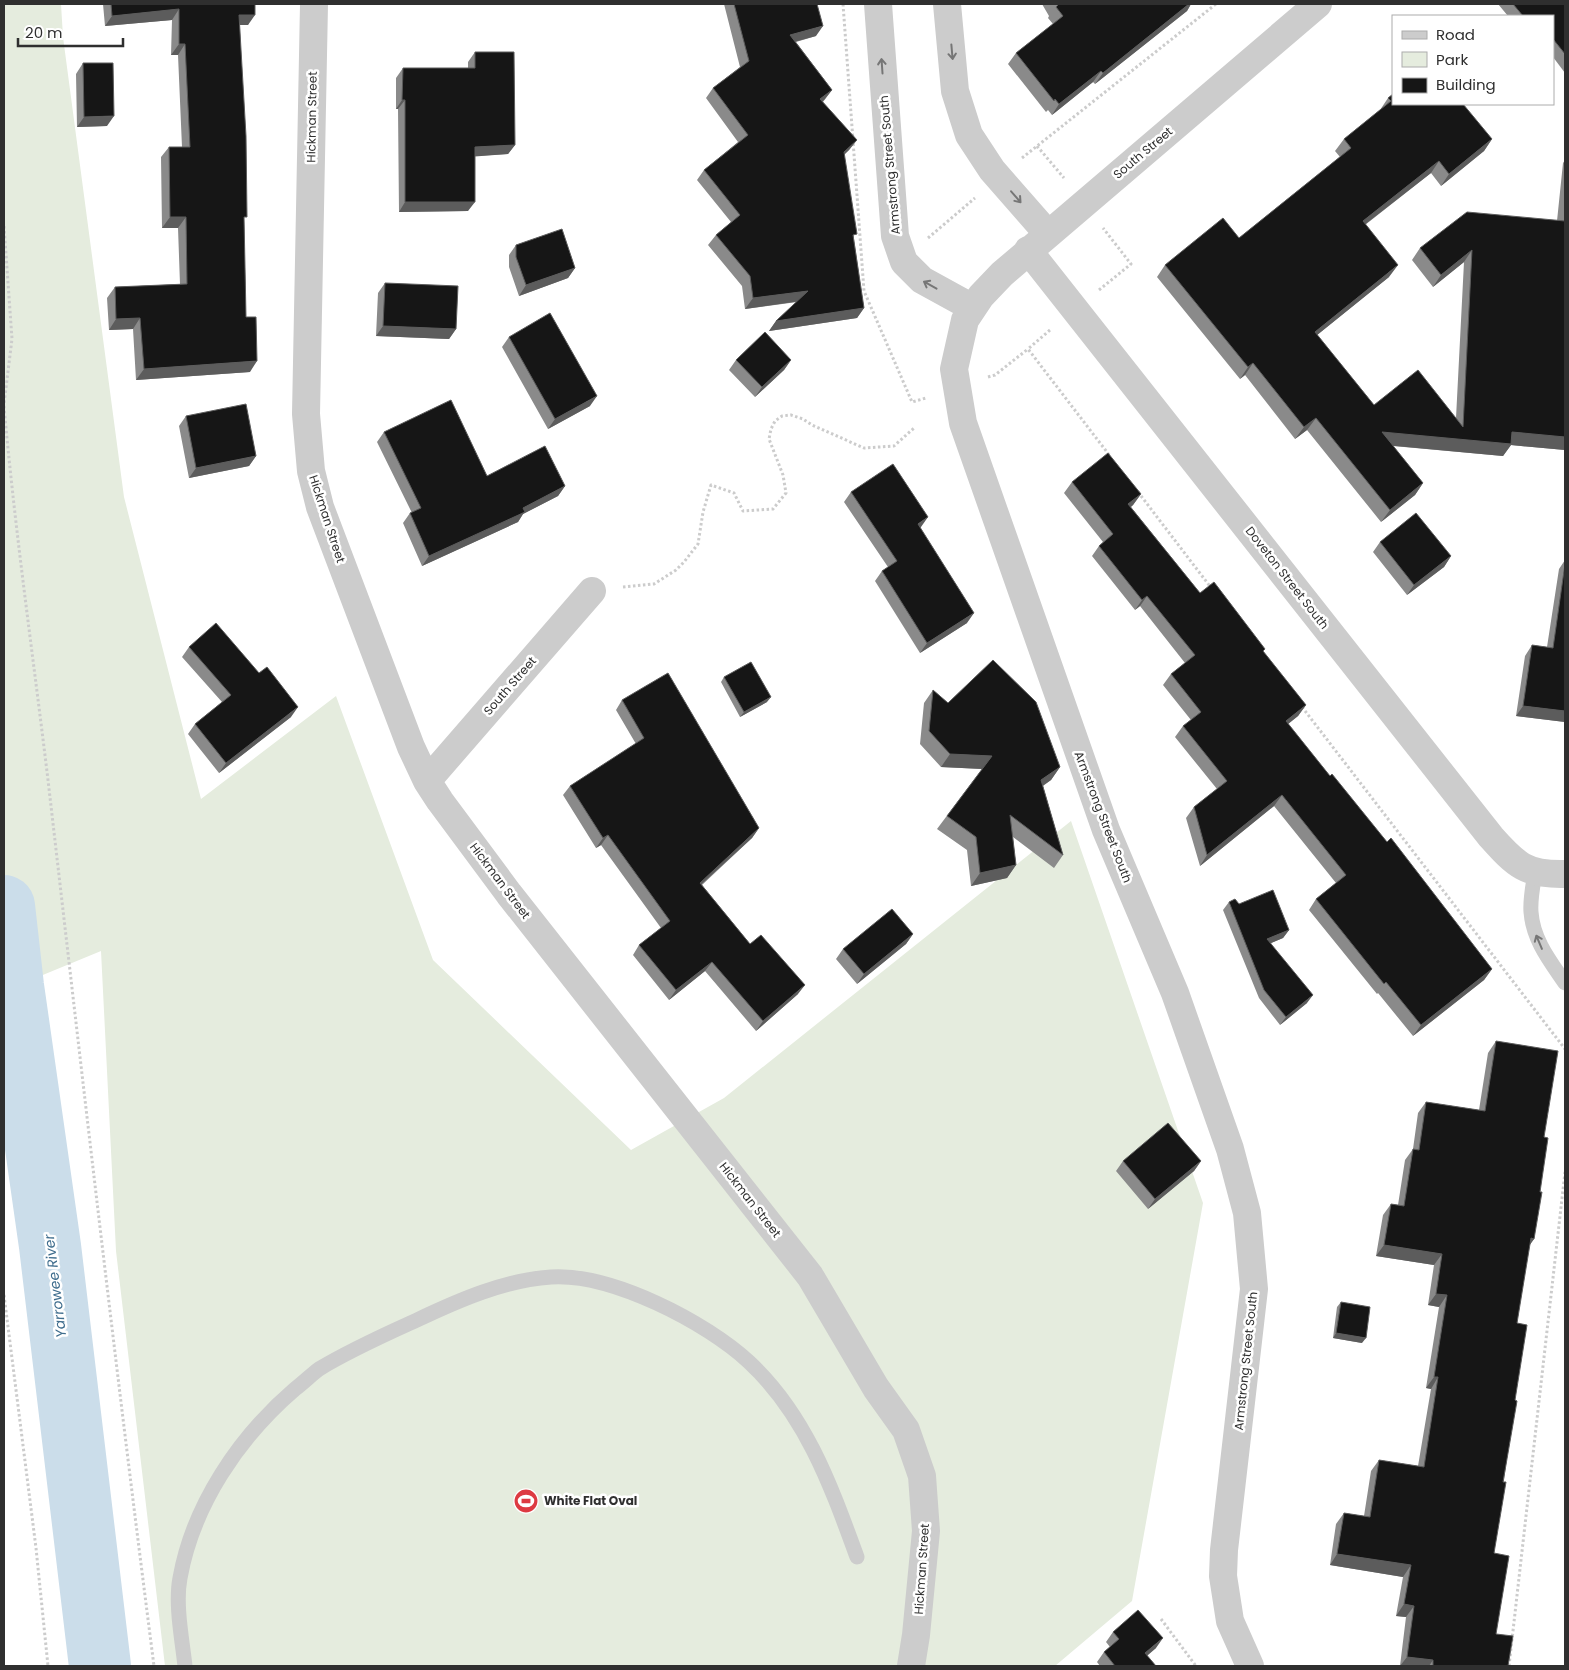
<svg xmlns="http://www.w3.org/2000/svg" width="1569" height="1670" font-family="Poppins,sans-serif">
  <style>
    .green { fill: #e5ecde }
    .lines { fill: none; stroke-linecap: round; stroke-linejoin: round }
    .river { stroke: #cbddea; stroke-width: 62 }
    .path { stroke: #ccc; stroke-width: 3; stroke-dasharray: 2.5 2.5; stroke-linecap: butt }
    .service { stroke: #ccc; stroke-width: 15 }
    .minor { stroke: #ccc; stroke-width: 28 }
    .wall { fill: #8a8a8a }
    .shaded-wall { fill: #5c5c5c }
    .building { fill: #161616; stroke: #5c5c5c }
    .oneway { stroke: #767676 }
    .labels { text-anchor: middle; stroke-width: 5; stroke-linejoin: round; paint-order: stroke }
    .street-label { font-size: 12px; fill: #2f2f2f; stroke: #fff }
    .poi-label { font-size: 12px; font-weight: bold; fill: #2f2f2f; stroke: #fff; text-anchor: start }
    .water-label { font-size: 14px; font-style: italic; fill: #406e8e; stroke: #fff }
  </style>
  <rect width="100%" height="100%" fill="#fff"/>
  <path class="green" d="M 4,4 L 61,4 L 63,37 L 124,497 L 201,799 L 336,696 L 433,960 L 631,1150 L 724,1098 L 1071,821 L 1203,1203 L 1132,1601 L 1055,1666 L 165,1666 L 116,1251 L 101,951 L 4,991 Z"/>
  <g class="lines">
    <path class="river" d="M 4,906 L 13,986 L 50,1246 L 100,1666"/>
    <path class="path" d="M 843,4 L 864,291 L 912,402 L 926,398
      M 1037,146 L 1064,178
      M 1022,158 L 1216,4
      M 4,226 L 12,339 L 4,404
      M 928,238 L 975,198
      M 1099,290 L 1131,264 L 1103,228
      M 1050,330 L 1028,349 L 1110,456
      M 988,377 L 995,375 L 1028,349
      M 4,406 C 15,531 33,655 48,780 C 82,1075 116,1371 154,1666
      M 1138,492 L 1212,589
      M 623,587 L 654,584 L 676,570 L 684,562 L 698,544 L 703,512 L 711,485 L 734,493 L 743,511 L 773,509 L 786,493 L 783,475 L 769,439 L 771,429 L 775,421 L 782,416 L 791,415 L 803,419 L 812,425 L 864,448 L 894,446 L 914,428
      M 1302,707 L 1565,1049
      M 4,1295 L 36,1548 L 48,1666
      M 1161,1619 L 1196,1666
      M 1509,1666 L 1565,1172"/>
    <path class="service" d="M 1535,873 C 1533,885 1530,899 1531,912 C 1533,940 1550,961 1565,983
      M 185,1666 C 182,1639 175,1604 180,1578 C 193,1505 239,1437 295,1389 C 303,1383 311,1375 319,1369 C 350,1350 384,1335 417,1320 C 459,1300 505,1280 551,1277 C 611,1273 706,1322 749,1362 C 806,1415 831,1486 857,1557"/>
    <path class="minor" d="M 314,4 L 306,414 L 311,471 L 320,507 L 411,747 L 427,781 L 440,801 L 509,894 L 810,1276 L 876,1388 L 906,1430 L 922,1476 L 926,1531 L 916,1635 L 911,1666
      M 878,4 L 895,236 L 904,262 L 922,280 L 973,308
      M 947,4 L 955,91 L 969,135 L 992,170 L 1048,234
      M 1028,250 L 1491,837 C 1516,865 1526,875 1565,874
      M 427,781 L 592,591
      M 1250,1666 L 1230,1621 L 1223,1576 L 1224,1550 L 1254,1289 L 1247,1213 L 1230,1149 L 1175,993 L 1106,830 L 963,423 L 954,369 L 965,320 L 981,296 L 1002,274 L 1318,4"/>
  </g>
  <path class="wall" d="M 103,4 L 255,4 L 248,25 L 240,25 L 246,317 L 250,372 L 136,380 L 133,329 L 109,330 L 107,298 L 115,287 L 180,284 L 178,228 L 162,228 L 161,157 L 169,147 L 182,147 L 178,55 L 171,55 L 172,20 L 105,26 Z
    M 724,4 L 817,4 L 816,36 L 796,42 L 832,90 L 823,102 L 857,140 L 849,150 L 844,155 L 854,239 L 864,308 L 857,318 L 769,331 L 776,321 L 797,302 L 745,309 L 742,286 L 708,245 L 716,235 L 731,222 L 697,180 L 704,170 L 738,142 L 706,98 L 713,88 L 740,67 Z
    M 1042,4 L 1191,4 L 1187,11 L 1095,84 L 1093,82 L 1052,115 L 1048,110 L 1046,112 L 1008,64 L 1016,53 L 1053,24 L 1048,18 L 1049,16 Z
    M 1498,4 L 1565,4 L 1565,73 L 1553,57 L 1553,16 L 1508,16 Z
    M 475,52 L 515,145 L 508,154 L 475,156 L 468,211 L 399,212 L 398,109 L 396,109 L 396,78 L 403,68 L 468,68 L 468,62 Z
    M 83,63 L 107,126 L 77,127 L 76,74 Z
    M 1388,98 L 1492,139 L 1484,151 L 1441,186 L 1431,173 L 1365,225 L 1389,277 L 1317,335 L 1374,405 L 1456,418 L 1464,262 L 1433,287 L 1412,260 L 1420,248 L 1557,221 L 1563,163 L 1565,160 L 1565,450 L 1511,445 L 1503,456 L 1393,446 L 1423,483 L 1415,495 L 1381,522 L 1307,430 L 1295,439 L 1245,375 L 1240,379 L 1157,277 L 1165,265 L 1239,238 L 1340,157 L 1335,151 L 1344,139 L 1380,110 Z
    M 516,245 L 575,268 L 568,278 L 519,296 L 509,267 L 509,255 Z
    M 385,283 L 456,329 L 449,339 L 376,336 L 378,293 Z
    M 509,337 L 590,406 L 548,429 L 502,347 Z
    M 736,360 L 791,360 L 784,370 L 755,397 L 729,370 Z
    M 186,416 L 256,456 L 249,466 L 189,478 L 179,426 Z
    M 384,432 L 487,476 L 565,486 L 558,496 L 523,514 L 518,522 L 422,566 L 403,523 L 410,513 L 412,513 L 377,442 Z
    M 1072,482 L 1141,494 L 1133,505 L 1131,507 L 1200,593 L 1263,652 L 1306,705 L 1298,716 L 1288,724 L 1330,776 L 1387,842 L 1492,969 L 1484,980 L 1413,1036 L 1378,993 L 1377,994 L 1309,910 L 1316,899 L 1336,883 L 1274,806 L 1200,866 L 1186,818 L 1194,807 L 1217,789 L 1175,737 L 1183,726 L 1191,720 L 1163,685 L 1171,674 L 1185,663 L 1140,606 L 1135,610 L 1092,556 L 1099,546 L 1103,542 L 1064,493 Z
    M 851,492 L 921,527 L 920,528 L 967,623 L 920,653 L 875,581 L 882,571 L 888,567 L 844,502 Z
    M 1380,542 L 1451,556 L 1444,567 L 1407,595 L 1373,552 Z
    M 1565,560 L 1565,722 L 1516,716 L 1525,656 L 1532,645 L 1547,647 L 1559,569 Z
    M 189,647 L 291,717 L 219,773 L 188,734 L 195,724 L 222,702 L 182,657 Z
    M 724,677 L 767,702 L 740,717 L 721,682 Z
    M 933,690 L 948,703 L 1060,767 L 1051,780 L 1043,786 L 1063,855 L 1054,868 L 1013,837 L 1016,865 L 1007,878 L 971,886 L 967,850 L 937,829 L 982,769 L 941,767 L 920,744 L 924,703 Z
    M 622,700 L 759,828 L 752,838 L 702,885 L 750,944 L 798,994 L 756,1031 L 705,971 L 669,1000 L 633,955 L 639,945 L 661,928 L 601,845 L 596,848 L 563,795 L 570,786 L 636,744 L 616,710 Z
    M 1229,902 L 1239,904 L 1289,930 L 1283,938 L 1271,943 L 1307,1003 L 1280,1025 L 1259,998 L 1223,910 Z
    M 913,934 L 906,944 L 857,984 L 836,959 L 843,949 Z
    M 1496,1041 L 1544,1137 L 1540,1192 L 1534,1239 L 1529,1246 L 1517,1323 L 1515,1400 L 1494,1553 L 1496,1634 L 1508,1666 L 1400,1666 L 1406,1617 L 1396,1616 L 1403,1577 L 1330,1565 L 1336,1524 L 1344,1513 L 1364,1516 L 1371,1471 L 1379,1460 L 1418,1466 L 1431,1389 L 1426,1388 L 1439,1307 L 1428,1305 L 1434,1265 L 1376,1256 L 1383,1215 L 1391,1204 L 1398,1205 L 1405,1160 L 1413,1149 L 1418,1113 L 1426,1102 L 1479,1110 L 1488,1053 Z
    M 1123,1161 L 1201,1161 L 1194,1171 L 1148,1209 L 1116,1171 Z
    M 1341,1302 L 1362,1343 L 1333,1338 L 1337,1307 Z
    M 1113,1632 L 1156,1648 L 1147,1656 L 1156,1666 L 1100,1666 L 1097,1662 L 1104,1652 L 1110,1647 L 1106,1642 Z"/>
  <path class="shaded-wall" d="M 1189,4 L 1191,4 L 1187,11 L 1095,84 L 1103,73 Z
    M 179,9 L 172,20 L 105,26 L 112,16 Z
    M 239,15 L 255,15 L 248,25 L 232,25 Z
    M 823,26 L 816,36 L 783,45 L 790,35 Z
    M 179,44 L 185,44 L 178,55 L 171,55 Z
    M 1101,71 L 1093,82 L 1052,115 L 1059,104 Z
    M 832,90 L 824,100 L 813,109 L 820,99 Z
    M 402,100 L 405,100 L 398,109 L 396,109 Z
    M 114,116 L 107,126 L 77,127 L 84,117 Z
    M 1492,139 L 1484,151 L 1441,186 L 1449,174 Z
    M 857,140 L 849,150 L 836,162 L 844,152 Z
    M 515,145 L 508,154 L 468,157 L 475,147 Z
    M 1439,161 L 1431,173 L 1354,233 L 1363,221 Z
    M 405,202 L 475,202 L 468,211 L 399,212 Z
    M 170,217 L 186,217 L 178,228 L 162,228 Z
    M 1472,250 L 1464,262 L 1433,287 L 1441,275 Z
    M 1398,265 L 1389,277 L 1306,344 L 1315,332 Z
    M 575,268 L 568,278 L 519,296 L 526,285 Z
    M 808,291 L 801,301 L 745,309 L 753,298 Z
    M 864,308 L 857,318 L 769,331 L 776,321 Z
    M 140,318 L 133,329 L 109,330 L 116,319 Z
    M 383,326 L 456,329 L 449,339 L 376,336 Z
    M 791,360 L 784,370 L 755,397 L 762,387 Z
    M 257,361 L 250,372 L 136,380 L 144,369 Z
    M 1253,363 L 1245,375 L 1240,379 L 1248,367 Z
    M 597,396 L 590,406 L 548,429 L 555,419 Z
    M 1316,418 L 1307,430 L 1295,439 L 1304,427 Z
    M 1382,432 L 1512,432 L 1565,437 L 1565,450 L 1511,445 L 1503,456 L 1374,444 Z
    M 256,456 L 249,466 L 189,478 L 196,468 Z
    M 1423,483 L 1415,495 L 1381,522 L 1390,510 Z
    M 565,486 L 558,496 L 523,514 L 518,522 L 422,566 L 429,556 Z
    M 1141,494 L 1133,505 L 1121,515 L 1128,504 Z
    M 928,517 L 921,527 L 911,534 L 918,524 Z
    M 1451,556 L 1444,567 L 1407,595 L 1414,585 Z
    M 1147,596 L 1140,606 L 1135,610 L 1142,600 Z
    M 974,613 L 967,623 L 920,653 L 927,643 Z
    M 771,697 L 767,702 L 740,717 L 744,712 Z
    M 1306,705 L 1298,716 L 1278,732 L 1286,721 Z
    M 1523,706 L 1565,711 L 1565,722 L 1516,716 Z
    M 298,707 L 291,717 L 219,773 L 226,763 Z
    M 950,754 L 992,756 L 983,769 L 941,767 Z
    M 1060,767 L 1051,780 L 1032,793 L 1041,780 Z
    M 1282,795 L 1274,806 L 1200,866 L 1207,855 Z
    M 759,828 L 752,838 L 693,892 L 700,883 Z
    M 608,835 L 601,845 L 596,848 L 603,838 Z
    M 1016,865 L 1007,878 L 971,886 L 980,873 Z
    M 1289,930 L 1283,938 L 1262,947 L 1267,939 Z
    M 913,934 L 906,944 L 857,984 L 864,974 Z
    M 712,962 L 705,971 L 669,1000 L 676,990 Z
    M 1492,969 L 1484,980 L 1413,1036 L 1421,1025 Z
    M 805,985 L 798,994 L 756,1031 L 763,1021 Z
    M 1313,995 L 1307,1003 L 1280,1025 L 1286,1017 Z
    M 1201,1161 L 1194,1171 L 1148,1209 L 1155,1199 Z
    M 1531,1238 L 1534,1239 L 1526,1250 Z
    M 1384,1245 L 1442,1254 L 1434,1265 L 1376,1256 Z
    M 1436,1294 L 1447,1295 L 1439,1307 L 1428,1305 Z
    M 1336,1333 L 1366,1338 L 1362,1343 L 1333,1338 Z
    M 1434,1377 L 1438,1377 L 1431,1389 L 1426,1388 Z
    M 1337,1554 L 1411,1565 L 1403,1577 L 1330,1565 Z
    M 1404,1604 L 1414,1606 L 1406,1617 L 1396,1616 Z
    M 1163,1638 L 1156,1648 L 1138,1663 L 1145,1653 Z
    M 1407,1657 L 1433,1660 L 1429,1666 L 1400,1666 Z"/>
  <path class="building" d="M 111,4 L 255,4 L 255,15 L 239,15 L 246,136 L 247,217 L 244,217 L 246,317 L 256,317 L 257,361 L 144,369 L 140,318 L 116,319 L 115,287 L 187,284 L 186,217 L 170,217 L 169,147 L 190,147 L 185,44 L 179,44 L 179,9 L 112,16 Z
    M 734,4 L 817,4 L 823,26 L 790,35 L 832,90 L 820,99 L 857,140 L 844,152 L 857,234 L 853,235 L 864,308 L 776,321 L 808,291 L 753,298 L 750,276 L 716,235 L 740,215 L 704,170 L 748,135 L 713,88 L 749,61 Z
    M 1056,4 L 1189,4 L 1103,73 L 1101,71 L 1059,104 L 1055,99 L 1054,101 L 1016,53 L 1063,16 L 1056,7 L 1058,5 Z
    M 1513,4 L 1565,4 L 1565,54 L 1553,39 L 1553,16 L 1523,16 Z
    M 475,52 L 514,52 L 515,145 L 475,147 L 475,202 L 405,202 L 405,100 L 402,100 L 403,68 L 475,68 Z
    M 83,63 L 113,63 L 114,116 L 84,117 Z
    M 1393,94 L 1393,104 L 1463,104 L 1492,139 L 1449,174 L 1439,161 L 1363,221 L 1398,265 L 1315,332 L 1374,405 L 1418,370 L 1463,427 L 1472,250 L 1441,275 L 1420,248 L 1467,212 L 1565,221 L 1565,215 L 1565,437 L 1512,432 L 1511,444 L 1382,432 L 1423,483 L 1390,510 L 1316,418 L 1304,427 L 1253,363 L 1248,367 L 1165,265 L 1223,218 L 1239,238 L 1351,148 L 1344,139 L 1391,101 L 1388,98 Z
    M 562,229 L 575,268 L 526,285 L 516,257 L 516,245 Z
    M 385,283 L 458,286 L 456,329 L 383,326 Z
    M 550,313 L 597,396 L 555,419 L 509,337 Z
    M 765,332 L 791,360 L 762,387 L 736,360 Z
    M 451,400 L 487,476 L 545,446 L 565,486 L 523,508 L 525,512 L 429,556 L 410,513 L 421,508 L 384,432 Z
    M 246,404 L 256,456 L 196,468 L 186,416 Z
    M 1108,453 L 1141,494 L 1128,504 L 1200,593 L 1214,582 L 1265,649 L 1263,651 L 1306,705 L 1286,721 L 1330,776 L 1332,774 L 1387,842 L 1391,838 L 1492,969 L 1421,1025 L 1386,982 L 1384,984 L 1316,899 L 1346,875 L 1282,795 L 1207,855 L 1194,807 L 1227,781 L 1183,726 L 1201,712 L 1171,674 L 1195,655 L 1147,596 L 1142,600 L 1099,546 L 1113,534 L 1072,482 Z
    M 893,464 L 928,517 L 918,524 L 974,613 L 927,643 L 882,571 L 897,561 L 851,492 Z
    M 1416,513 L 1451,556 L 1414,585 L 1380,542 Z
    M 1565,564 L 1565,711 L 1523,706 L 1532,645 L 1553,648 Z
    M 216,623 L 259,673 L 267,667 L 298,707 L 226,763 L 195,724 L 231,695 L 189,647 Z
    M 993,660 L 1036,702 L 1060,767 L 1041,780 L 1063,855 L 1010,815 L 1016,865 L 980,873 L 976,837 L 947,816 L 992,756 L 950,754 L 929,731 L 933,690 L 948,703 Z
    M 751,662 L 771,697 L 744,712 L 724,677 Z
    M 668,673 L 759,828 L 700,883 L 750,944 L 761,935 L 805,985 L 763,1021 L 712,962 L 676,990 L 639,945 L 670,921 L 608,835 L 603,838 L 570,786 L 644,738 L 622,700 Z
    M 1273,890 L 1289,930 L 1267,939 L 1313,995 L 1286,1017 L 1264,990 L 1229,902 L 1235,899 L 1239,904 Z
    M 892,909 L 913,934 L 864,974 L 843,949 Z
    M 1496,1041 L 1558,1051 L 1544,1137 L 1548,1138 L 1540,1192 L 1542,1192 L 1534,1239 L 1531,1238 L 1517,1323 L 1527,1325 L 1515,1400 L 1517,1401 L 1503,1482 L 1506,1482 L 1494,1553 L 1509,1556 L 1496,1634 L 1513,1636 L 1508,1666 L 1433,1666 L 1433,1660 L 1407,1657 L 1414,1606 L 1404,1604 L 1411,1565 L 1337,1554 L 1344,1513 L 1370,1517 L 1379,1460 L 1424,1467 L 1438,1377 L 1434,1377 L 1447,1295 L 1436,1294 L 1442,1254 L 1384,1245 L 1391,1204 L 1404,1206 L 1413,1149 L 1419,1150 L 1426,1102 L 1485,1111 Z
    M 1168,1123 L 1201,1161 L 1155,1199 L 1123,1161 Z
    M 1341,1302 L 1370,1307 L 1366,1338 L 1336,1333 Z
    M 1138,1610 L 1163,1638 L 1145,1653 L 1156,1666 L 1115,1666 L 1104,1652 L 1119,1639 L 1113,1632 Z"/>
  <defs><path id="oneway-shaft" d="M-6 0H5M1.5-3L5.5 0L1.5 3" fill="none" stroke-width="1.6" stroke-linecap="round" stroke-linejoin="round" transform="scale(1.25)"/></defs>
  <g class="oneway">
    <use href="#oneway-shaft" transform="translate(952 52) rotate(85)"/>
    <use href="#oneway-shaft" transform="translate(882 66) rotate(-94)"/>
    <use href="#oneway-shaft" transform="translate(1016 197) rotate(49)"/>
    <use href="#oneway-shaft" transform="translate(930 285) rotate(-151)"/>
    <use href="#oneway-shaft" transform="translate(1539 942) rotate(-113)"/>
  </g>
  <defs>
    <symbol id="stadium-disc" viewBox="-11 -11 22 22"><circle r="9.5" fill="#dd3a42" stroke="#fff"/><path d="M0-5a6.5 5 0 1 0 0 10a6.5 5 0 1 0 0-10ZM-3.5-1.8h7v3.6h-7Z" fill="#fff"/></symbol>
  </defs>
  <g fill-rule="evenodd">
    <use href="#stadium-disc" x="512" y="1487" width="28" height="28"/>
  </g>
  <g class="labels">
    <g class="street-label">
      <text transform="translate(312 117) rotate(-89)" y="4">Hickman Street</text>
      <text transform="translate(1143 153) rotate(-40)" y="4">South Street</text>
      <text transform="translate(890 165) rotate(-95)" y="4">Armstrong Street South</text>
      <text transform="translate(327 519) rotate(72)" y="4">Hickman Street</text>
      <text transform="translate(1287 578) rotate(52)" y="4">Doveton Street South</text>
      <text transform="translate(510 686) rotate(-49)" y="4">South Street</text>
      <text transform="translate(1103 817) rotate(69)" y="4">Armstrong Street South</text>
      <text transform="translate(500 881) rotate(53)" y="4">Hickman Street</text>
      <text transform="translate(750 1200) rotate(52)" y="4">Hickman Street</text>
      <text transform="translate(1246 1361) rotate(-84)" y="4">Armstrong Street South</text>
      <text transform="translate(922 1569) rotate(-86)" y="4">Hickman Street</text>
    </g>
    <g class="poi-label">
      <text x="544" y="1505">White Flat Oval</text>
    </g>
    <g class="water-label">
      <text transform="translate(55 1286) rotate(-97)" y="5">Yarrowee River</text>
    </g>
  </g>
  <rect width="1569" height="1670" fill="none" stroke="#2f2f2f" stroke-width="10"/>
  <rect x="1392" y="15" width="162" height="90" fill="#ffffff" stroke="#acacac"/>
  <rect x="1402" y="31" width="25" height="8" fill="#cccccc" stroke="#acacac"/>
  <text x="1436" y="40" font-size="15" fill="#2f2f2f">Road</text>
  <rect x="1402" y="52" width="25" height="15" fill="#e5ecde" stroke="#acacac"/>
  <text x="1436" y="65" font-size="15" fill="#2f2f2f">Park</text>
  <rect x="1402" y="78" width="25" height="15" fill="#161616" stroke="#acacac"/>
  <text x="1436" y="90" font-size="15" fill="#2f2f2f">Building</text>
  <path d="M18 38v8h105v-8" fill="none" stroke="#2f2f2f" stroke-width="2.5"/>
  <text x="25" y="38" font-size="15" fill="#2f2f2f" stroke="#ffffff" stroke-width="4" paint-order="stroke">20 m</text>
</svg>
